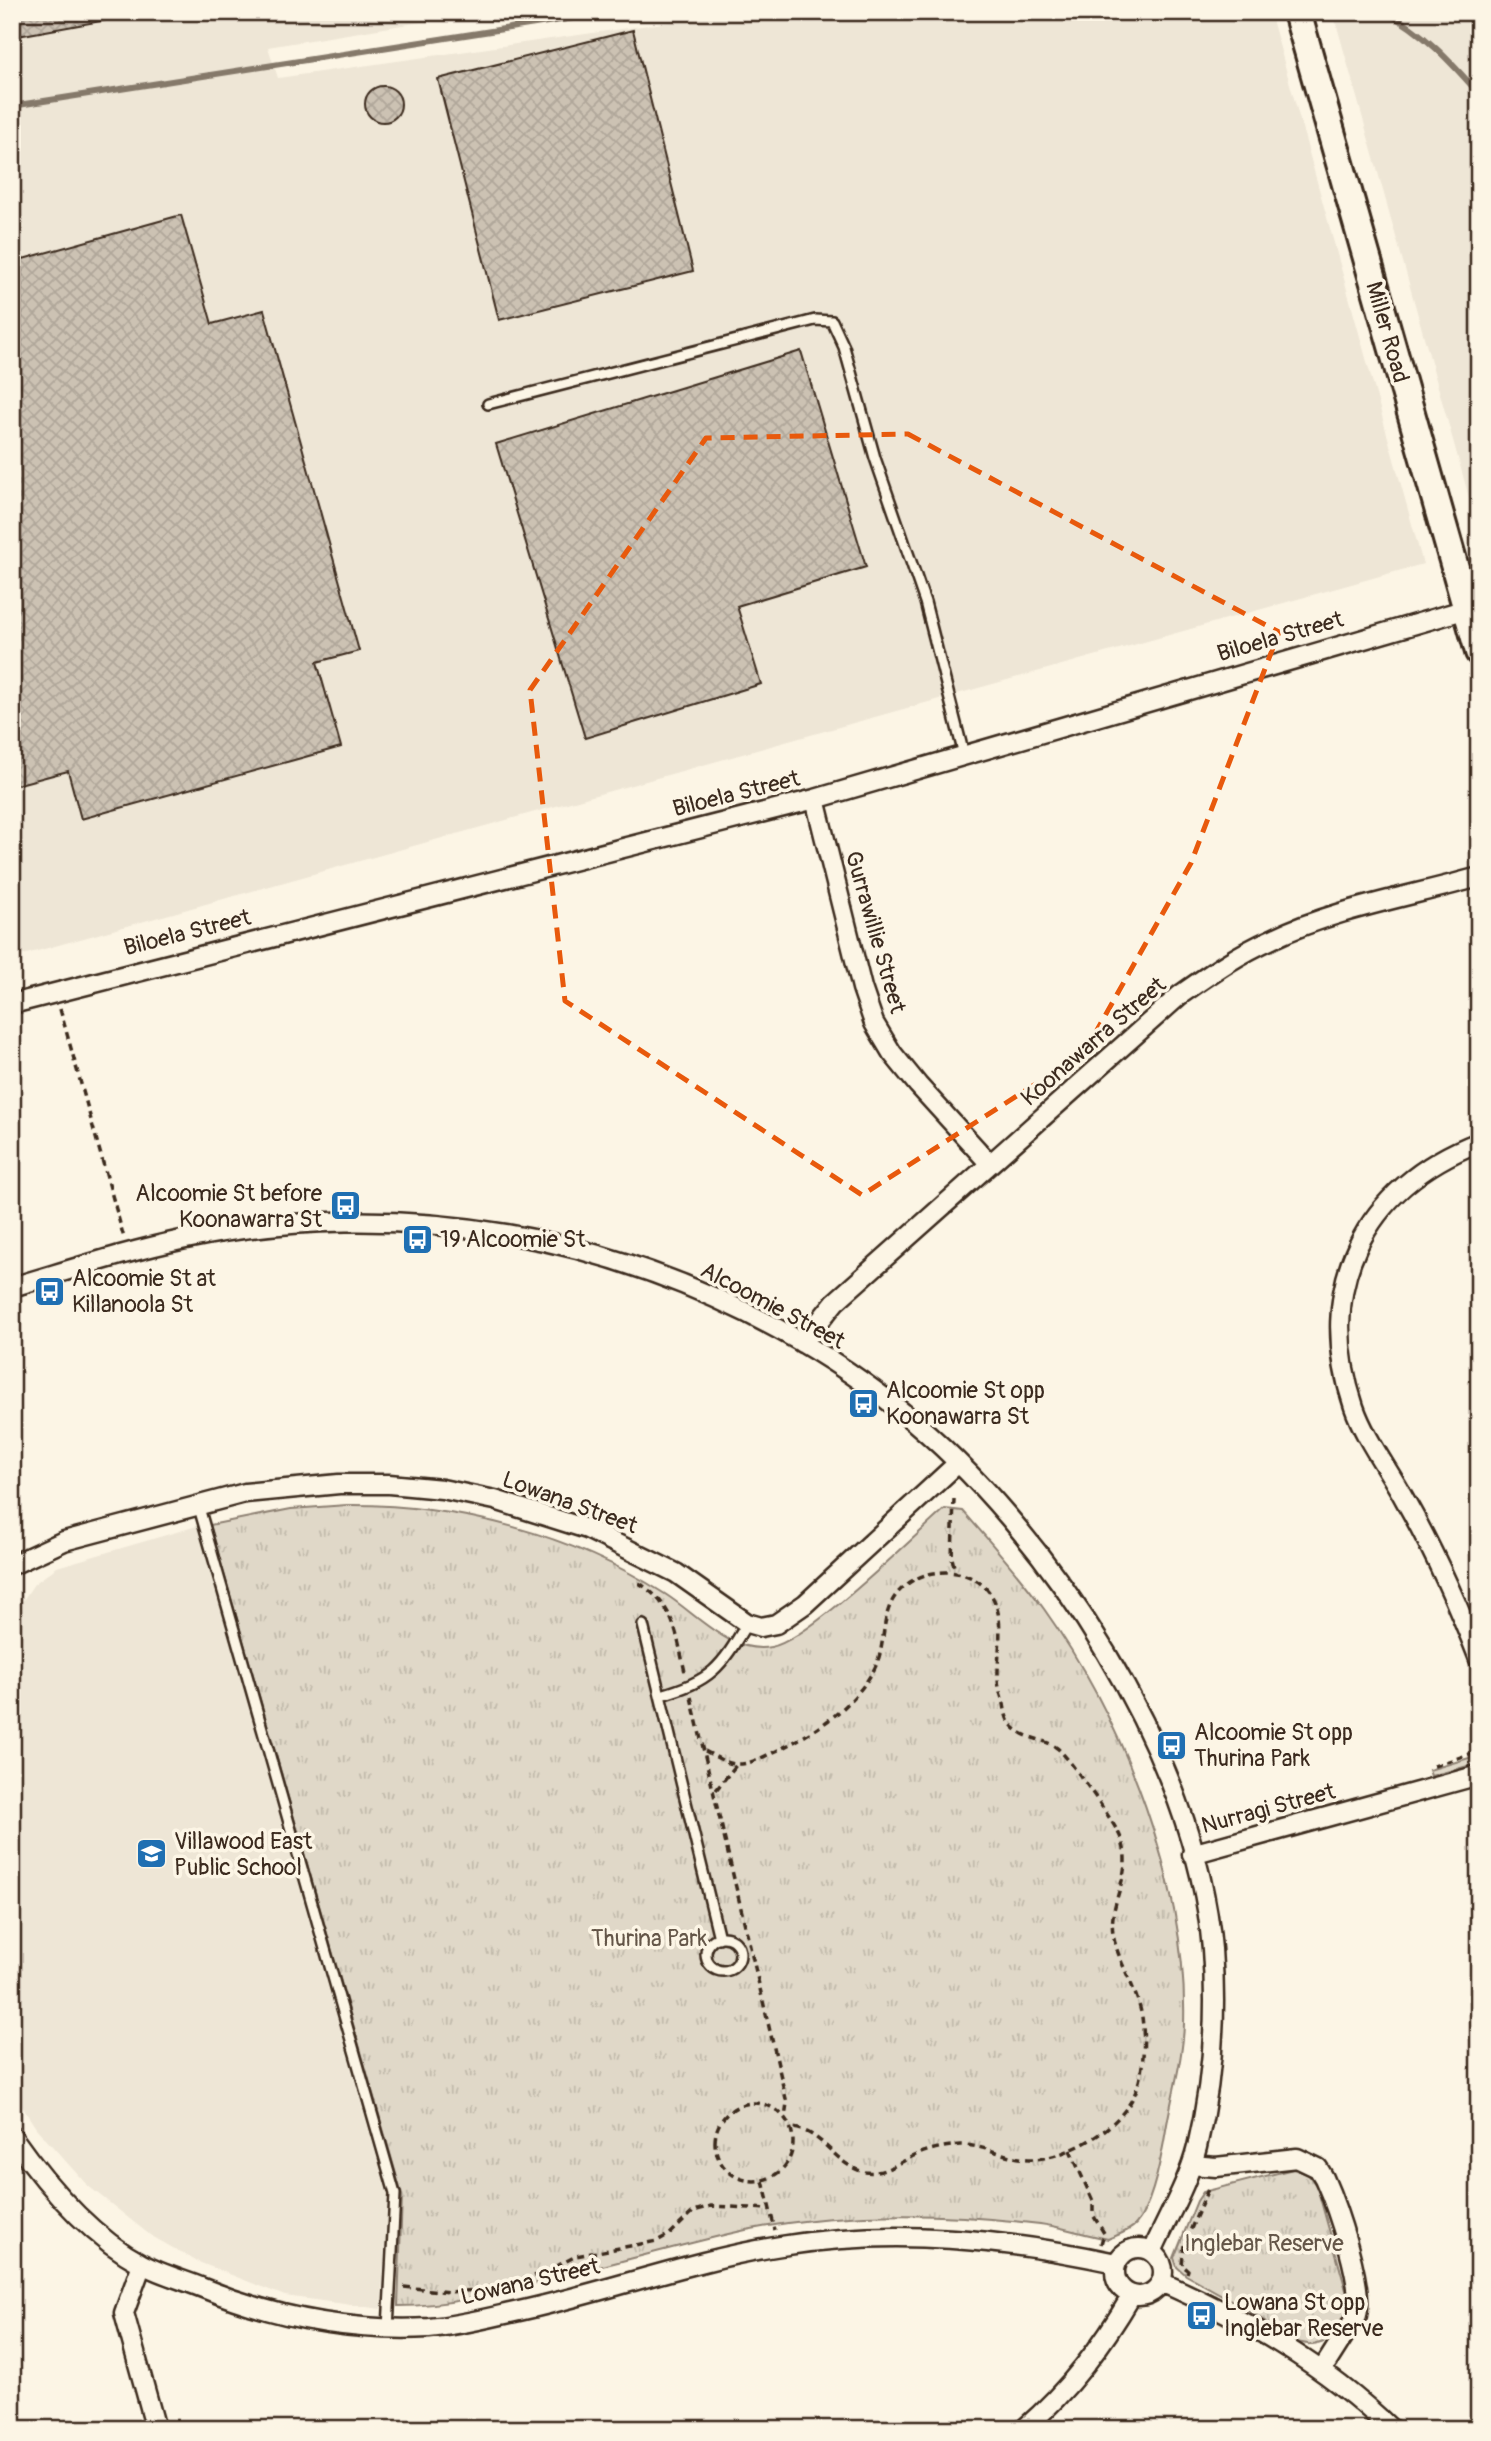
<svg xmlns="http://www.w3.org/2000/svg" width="1491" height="2441" font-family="Pangolin,sans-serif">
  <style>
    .built { fill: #eee6d6 }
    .green { fill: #e0d8c8; stroke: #8e8173; stroke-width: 2 }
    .park { fill: url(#park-tufts); stroke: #8e8173; stroke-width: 2 }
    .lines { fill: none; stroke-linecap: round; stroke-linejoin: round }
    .stream { stroke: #85796b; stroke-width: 6 }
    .building { fill: url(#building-cross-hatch); stroke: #3b2a1e; stroke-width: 2 }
    .lane-casing { stroke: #3b2a1e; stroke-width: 14 }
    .street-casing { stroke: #3b2a1e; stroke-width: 23 }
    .secondary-casing { stroke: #3b2a1e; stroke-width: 32 }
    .path { stroke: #3b2a1e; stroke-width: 3.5; stroke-dasharray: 7 5; stroke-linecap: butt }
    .lane { stroke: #fcf5e5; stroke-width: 9 }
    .street { stroke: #fcf5e5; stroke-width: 18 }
    .secondary { stroke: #fcf5e5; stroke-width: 26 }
    .marked { fill: none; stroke: #e8590c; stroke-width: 5; stroke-dasharray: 14 9; stroke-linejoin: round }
    .labels { text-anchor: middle; stroke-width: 7; stroke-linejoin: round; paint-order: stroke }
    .street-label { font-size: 23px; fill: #3b2a1e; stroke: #fcf5e5 }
    .poi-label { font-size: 23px; fill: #3b2a1e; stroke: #fcf5e5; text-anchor: start }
    .park-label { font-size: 23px; fill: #645648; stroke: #fcf5e5 }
  </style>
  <defs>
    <pattern id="park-tufts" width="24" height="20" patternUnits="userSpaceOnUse" patternTransform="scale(1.75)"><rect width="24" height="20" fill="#e0d8c8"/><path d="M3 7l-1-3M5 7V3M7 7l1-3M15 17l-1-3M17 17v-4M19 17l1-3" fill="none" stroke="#c1baab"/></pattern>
    <pattern id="building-cross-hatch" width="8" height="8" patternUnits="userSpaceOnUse" patternTransform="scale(1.75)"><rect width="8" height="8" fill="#ccc2b3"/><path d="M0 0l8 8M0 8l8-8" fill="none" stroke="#b0a79a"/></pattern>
  </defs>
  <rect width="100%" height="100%" fill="#fcf5e5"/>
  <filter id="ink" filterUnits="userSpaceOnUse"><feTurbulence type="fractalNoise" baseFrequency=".0143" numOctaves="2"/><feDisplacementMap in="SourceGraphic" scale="14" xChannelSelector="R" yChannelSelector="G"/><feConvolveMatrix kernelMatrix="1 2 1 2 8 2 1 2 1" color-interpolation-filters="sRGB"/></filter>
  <g filter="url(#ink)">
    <path class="built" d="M 12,12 L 482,12 L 268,47 L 278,78 L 740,12 L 1270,12 L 1423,564 L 12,958 Z
      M 1333,12 L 1479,12 L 1479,533 Z
      M 197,1526 L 388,2197 L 381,2309 L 285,2296 L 196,2261 L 150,2235 L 87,2185 L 36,2128 L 12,2091 L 12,1617 L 34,1584 L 57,1567 Z"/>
    <path class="green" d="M 1479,1755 L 1479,1763 L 1431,1776 L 1429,1770 Z"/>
    <path class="park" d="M 347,1505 C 457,1504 572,1534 665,1594 C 697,1614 730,1655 771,1647 C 809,1640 911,1539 945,1509 L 963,1511 C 991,1543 1019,1574 1044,1609 C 1124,1721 1188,1885 1184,2024 C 1183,2057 1173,2091 1167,2124 C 1163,2149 1153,2205 1136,2224 C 1129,2232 1117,2235 1108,2239 C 1085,2235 1063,2227 1040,2224 C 935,2211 828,2210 724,2235 C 666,2249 607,2265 549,2280 C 499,2293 451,2306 398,2306 L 402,2195 L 210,1525 L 291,1509 Z
      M 1293,2169 L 1308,2174 L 1317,2187 L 1348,2297 L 1345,2317 L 1338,2331 L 1324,2342 L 1314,2345 L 1296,2342 L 1240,2305 L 1186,2275 L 1177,2267 L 1174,2258 L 1197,2201 L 1203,2192 Z"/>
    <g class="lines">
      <path class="stream" d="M 1385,12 C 1423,31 1452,63 1479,94
        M 12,106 L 612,12"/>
    </g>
    <path class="building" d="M 12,12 L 107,12 L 107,20 L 12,37 Z
      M 633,30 L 693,271 L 499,320 L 438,79 Z
      M365 104a18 18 0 1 1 36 0a18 18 0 1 1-36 0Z
      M 181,215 L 212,324 L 264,310 L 359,651 L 317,662 L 341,747 L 81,819 L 68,771 L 12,786 L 12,262 Z
      M 801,351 L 866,567 L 737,606 L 761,684 L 585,738 L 496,444 Z"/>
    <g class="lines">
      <defs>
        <path id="lane" d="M 488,404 L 815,320 L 832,321 L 844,347 L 875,458 L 925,602 L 964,755
          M 198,1504 L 395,2194 L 388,2329
          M 643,1625 L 719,1938
          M 661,1695 C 711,1681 721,1668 747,1623
          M706 1954a17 17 0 1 1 34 0a17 17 0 1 1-34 0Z"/>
        <path id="street" d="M 815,799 L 862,988 L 874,1023 L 892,1053 L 918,1085 L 990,1164
          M 12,1004 L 815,799 L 1467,609
          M 1479,1142 C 1362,1187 1314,1288 1354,1407 C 1365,1439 1389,1470 1405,1500 C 1434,1551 1458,1605 1479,1659
          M 12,1287 C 70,1270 127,1251 186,1239 C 290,1217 401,1216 507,1234 C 648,1258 789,1321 901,1411 C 1049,1530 1196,1757 1212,1949 C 1217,2014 1212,2084 1197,2147 C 1188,2183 1167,2218 1152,2252
          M 802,1343 L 835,1302 L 1180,995 C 1210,974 1238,954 1272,939 C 1334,909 1412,896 1479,877
          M 12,1565 L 64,1541 L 245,1493 L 339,1484 L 389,1484 L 442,1489 L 495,1500 L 587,1529 L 676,1573 L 747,1623 L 761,1627 L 776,1624 L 805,1604 L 958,1463
          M 1192,1854 L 1479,1775
          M 12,2136 C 45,2183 91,2237 142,2264 C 161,2274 183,2280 203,2288 C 276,2318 350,2332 429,2328 C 456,2326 484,2319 510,2313 C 601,2294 690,2260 781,2246 C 894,2228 1005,2239 1116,2263
          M 1192,2165 L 1216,2167 L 1297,2158 L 1318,2168 L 1324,2178 C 1337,2207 1364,2286 1357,2315 L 1322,2370
          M1115 2272a24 24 0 1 1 48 0a24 24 0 1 1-48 0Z
          M 142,2264 L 124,2313 L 156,2429
          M 1161,2282 C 1245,2319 1324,2364 1391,2429
          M 1024,2429 C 1070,2389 1102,2346 1132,2295"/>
        <path id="secondary" d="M 1297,12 L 1479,652"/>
      </defs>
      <use href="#lane" class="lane-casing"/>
      <use href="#street" class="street-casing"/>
      <use href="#secondary" class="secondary-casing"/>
      <path class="path" d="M 60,1009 L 124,1238
        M 954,1499 L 952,1558 L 955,1571
        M 639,1583 C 675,1606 676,1633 685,1672
        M 1479,1686 L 1473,1689 L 1479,1711
        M 691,1697 L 787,2103 L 785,2117
        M 705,1751 C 715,1756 726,1764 736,1764 C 750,1765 762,1757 774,1752 C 814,1733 849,1711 872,1673 C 885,1652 881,1630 889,1608 C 901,1575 945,1563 974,1579 C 1011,1600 997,1644 998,1678 C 998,1687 1001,1696 1004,1704 C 1005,1710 1006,1719 1010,1723 C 1022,1740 1042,1737 1057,1748 C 1068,1756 1114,1822 1120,1836 C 1136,1872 1108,1900 1113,1934 C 1118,1963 1137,1988 1142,2017 C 1145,2040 1144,2069 1136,2091 C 1122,2127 1071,2157 1034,2159 C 1008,2160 986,2145 961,2145 C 945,2146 930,2149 916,2155 C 899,2162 885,2175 865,2172 C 836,2167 822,2129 791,2128
        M 1434,1766 L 1479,1751
        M 716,1790 L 737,1764
        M715 2142a39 39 0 1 1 78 0a39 39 0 1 1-78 0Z
        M 1070,2150 L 1093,2201 L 1093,2215 L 1104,2233 L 1101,2244
        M 763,2181 L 775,2230
        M 1187,2273 L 1188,2270 L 1182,2265 L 1184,2245 L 1208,2189
        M 404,2287 L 449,2292 L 477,2290 L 542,2274 L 576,2256 L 657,2241 L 670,2234 L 694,2211 L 711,2206 L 770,2209"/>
      <use href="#lane" class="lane"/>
      <use href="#street" class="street"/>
      <use href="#secondary" class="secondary"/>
    </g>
  </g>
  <path class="marked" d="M 908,434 L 1279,632 L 1191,863 L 1084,1053 L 862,1195 L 565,1001 L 530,690 L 706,438 Z"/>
  <defs>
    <symbol id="bus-square" viewBox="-11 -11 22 22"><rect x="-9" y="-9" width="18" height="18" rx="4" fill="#1f6fb2" stroke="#fcf5e5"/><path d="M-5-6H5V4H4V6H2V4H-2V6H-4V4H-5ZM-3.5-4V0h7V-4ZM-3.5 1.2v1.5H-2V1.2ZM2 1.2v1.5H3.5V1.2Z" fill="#fff"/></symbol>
    <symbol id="school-square" viewBox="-11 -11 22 22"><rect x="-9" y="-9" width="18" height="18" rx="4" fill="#1f6fb2" stroke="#fcf5e5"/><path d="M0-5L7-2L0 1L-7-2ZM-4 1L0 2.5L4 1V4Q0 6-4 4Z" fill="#fff"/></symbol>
  </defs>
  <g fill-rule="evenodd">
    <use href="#bus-square" x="328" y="1188" width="35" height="35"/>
    <use href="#bus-square" x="400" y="1222" width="35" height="35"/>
    <use href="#bus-square" x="32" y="1274" width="35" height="35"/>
    <use href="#bus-square" x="846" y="1386" width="35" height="35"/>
    <use href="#bus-square" x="1154" y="1728" width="35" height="35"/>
    <use href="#school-square" x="134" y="1836" width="35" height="35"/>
    <use href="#bus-square" x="1184" y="2298" width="35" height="35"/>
  </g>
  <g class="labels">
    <g class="street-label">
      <text transform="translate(1388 332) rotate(74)" y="8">Miller Road</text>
      <text transform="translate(1280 636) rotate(-16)" y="8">Biloela Street</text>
      <text transform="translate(736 793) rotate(-14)" y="8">Biloela Street</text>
      <text transform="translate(187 932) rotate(-14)" y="8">Biloela Street</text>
      <text transform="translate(876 932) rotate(74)" y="8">Gurrawillie Street</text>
      <text transform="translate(1093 1041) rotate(-41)" y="8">Koonawarra Street</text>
      <text transform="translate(773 1305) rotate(28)" y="8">Alcoomie Street</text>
      <text transform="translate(570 1502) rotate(20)" y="8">Lowana Street</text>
      <text transform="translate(1268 1808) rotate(-15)" y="8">Nurragi Street</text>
      <text transform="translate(530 2281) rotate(-13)" y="8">Lowana Street</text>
    </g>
    <g class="poi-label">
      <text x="322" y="1201" text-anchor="end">Alcoomie St before<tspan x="322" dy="26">Koonawarra St</tspan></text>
      <text x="440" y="1247">19 Alcoomie St</text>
      <text x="72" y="1286">Alcoomie St at<tspan x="72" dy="26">Killanoola St</tspan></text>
      <text x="886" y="1398">Alcoomie St opp<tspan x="886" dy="26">Koonawarra St</tspan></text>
      <text x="1194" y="1740">Alcoomie St opp<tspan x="1194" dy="26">Thurina Park</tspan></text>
      <text x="174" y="1849">Villawood East<tspan x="174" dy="26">Public School</tspan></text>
      <text x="1224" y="2310">Lowana St opp<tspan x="1224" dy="26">Inglebar Reserve</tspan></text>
    </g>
    <g class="park-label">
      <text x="649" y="1946">Thurina Park</text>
      <text x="1264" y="2251">Inglebar Reserve</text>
    </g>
  </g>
  <rect width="1491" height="2441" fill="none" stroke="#fcf5e5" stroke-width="42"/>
  <rect x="21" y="21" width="1449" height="2399" fill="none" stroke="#3b2a1e" stroke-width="2.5" filter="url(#ink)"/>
</svg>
